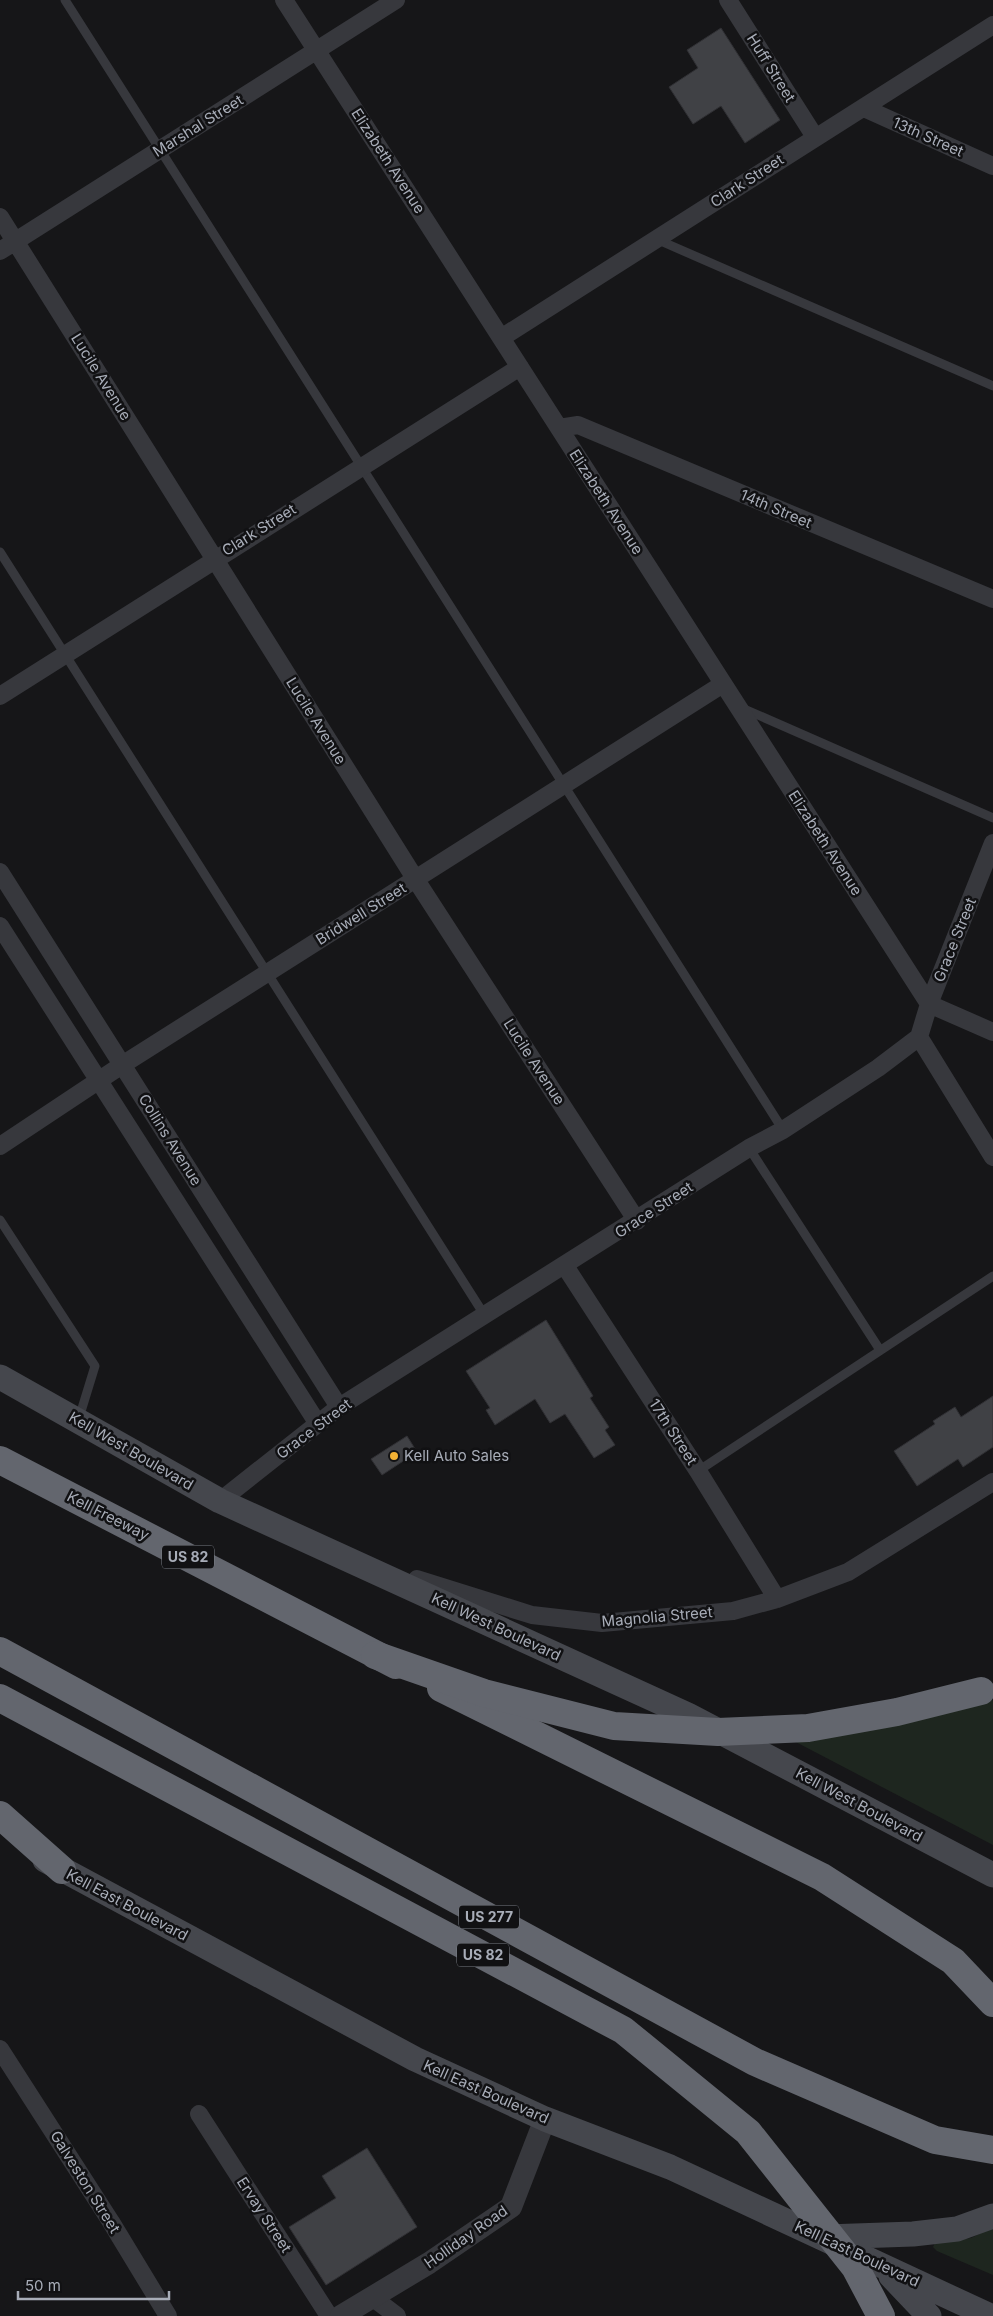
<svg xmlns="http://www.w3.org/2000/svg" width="993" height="2316" font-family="Inter,sans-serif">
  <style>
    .green { fill: #1e261f }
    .building { fill: #404145; stroke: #303034 }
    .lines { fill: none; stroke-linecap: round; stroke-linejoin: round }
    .service { stroke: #37383d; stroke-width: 9 }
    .minor { stroke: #37383d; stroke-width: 18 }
    .tertiary { stroke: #37383d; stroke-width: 22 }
    .secondary { stroke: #45474d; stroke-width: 25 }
    .motorway { stroke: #63666e; stroke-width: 28 }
    .motorway-bridge { stroke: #63666e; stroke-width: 28 }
    .poi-dot { fill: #f2b134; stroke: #111113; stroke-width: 2 }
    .labels { text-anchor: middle; stroke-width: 5; stroke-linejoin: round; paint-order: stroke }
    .shield { fill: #111113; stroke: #7b7e86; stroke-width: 1 }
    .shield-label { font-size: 14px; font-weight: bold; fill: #a8adb8 }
    .street-label { font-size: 15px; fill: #a8adb8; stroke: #111113 }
    .poi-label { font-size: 15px; fill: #a8adb8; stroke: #111113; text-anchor: start }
  </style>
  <rect width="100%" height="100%" fill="#161618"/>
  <path class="green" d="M 993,1700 L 993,1845 L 792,1740 L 976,1705 Z
    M 993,2227 L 993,2275 L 937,2251 L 933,2247 L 935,2243 L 971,2238 Z"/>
  <path class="building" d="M 721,28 L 780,120 L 745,143 L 721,106 L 693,124 L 669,87 L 698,68 L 687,50 Z
    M 546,1320 L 593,1396 L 590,1398 L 609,1427 L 605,1430 L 615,1445 L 594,1458 L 565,1414 L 550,1423 L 535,1399 L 495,1425 L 486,1410 L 490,1408 L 466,1371 Z
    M 993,1396 L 993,1447 L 963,1467 L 958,1459 L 917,1486 L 894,1451 L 935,1424 L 933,1421 L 955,1407 L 961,1417 Z
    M 407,1436 L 417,1452 L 382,1475 L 371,1459 Z
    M 367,2148 L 417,2227 L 326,2285 L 289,2227 L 336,2198 L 322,2176 Z"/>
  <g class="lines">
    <path class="service" d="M 65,0 L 783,1130
      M 656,239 L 993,386
      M 0,552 L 485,1316
      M 742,708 L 993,818
      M 749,1148 L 880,1350
      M 0,1220 L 95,1366 L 79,1418
      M 698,1471 L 993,1276"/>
    <path class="minor" d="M 284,0 L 929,1004 L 993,1032
      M 728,0 L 815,137
      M 864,108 L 993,166
      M 0,217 L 416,880 L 637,1221
      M 0,251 L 396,0
      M 501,338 L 993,25
      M 559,428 L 578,425 L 993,599
      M 0,696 L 520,367
      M 0,872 L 339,1407
      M 0,926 L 318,1424
      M 919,1037 L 993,1157
      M 0,1146 L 122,1065 L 723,684
      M 565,1266 L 698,1471 L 777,1599
      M 220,1501 L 339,1407 L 749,1148 L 783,1130 L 878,1068 L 919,1037 L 929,1004 L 993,843
      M 417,1579 L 532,1615 L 602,1623 L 733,1611 L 777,1599 L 848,1572 L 993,1482
      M 0,2049 L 111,2222 L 168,2316
      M 199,2114 L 329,2316
      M 372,2297 L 397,2316"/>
    <path class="tertiary" d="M 341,2316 L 429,2263 L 511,2207 L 545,2119"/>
    <path class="secondary" d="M 0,1377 L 220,1501 L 688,1715 L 993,1875
      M 45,1860 L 415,2059 L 545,2119 L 670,2167 L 990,2316
      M 826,2237 L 913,2234 L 957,2229 L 993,2216
      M 891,2276 L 929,2316"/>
    <path class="motorway" d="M 0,1460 L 396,1665
      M 0,1651 L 755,2062 L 935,2140 L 993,2150
      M 441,1688 L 822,1877 L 953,1961 L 993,2003
      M 0,1815 L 62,1870"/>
    <path class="motorway-bridge" d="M 375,1655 L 484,1693 L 614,1726 L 718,1732 L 808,1728 L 897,1712 L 981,1691
      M 0,1698 L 623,2030 L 748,2132 L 855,2267 L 881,2316"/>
  </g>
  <circle class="poi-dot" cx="394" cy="1456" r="5"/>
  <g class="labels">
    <g class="shield">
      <rect x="162" y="1545.5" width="52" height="23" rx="4"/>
      <rect x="459" y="1905.5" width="60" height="23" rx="4"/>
      <rect x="457" y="1943.5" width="52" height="23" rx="4"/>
    </g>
    <g class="shield-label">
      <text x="188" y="1562">US 82</text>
      <text x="489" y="1922">US 277</text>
      <text x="483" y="1960">US 82</text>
    </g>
    <g class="street-label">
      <text transform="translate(771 68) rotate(58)" y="5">Huff Street</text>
      <text transform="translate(198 126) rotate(-32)" y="5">Marshal Street</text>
      <text transform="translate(928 137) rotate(24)" y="5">13th Street</text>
      <text transform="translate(388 161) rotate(57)" y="5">Elizabeth Avenue</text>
      <text transform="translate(747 181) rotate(-33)" y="5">Clark Street</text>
      <text transform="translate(101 377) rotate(58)" y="5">Lucile Avenue</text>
      <text transform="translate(606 502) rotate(57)" y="5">Elizabeth Avenue</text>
      <text transform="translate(776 509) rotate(23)" y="5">14th Street</text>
      <text transform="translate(259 530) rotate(-32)" y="5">Clark Street</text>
      <text transform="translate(316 721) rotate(58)" y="5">Lucile Avenue</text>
      <text transform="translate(825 843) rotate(57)" y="5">Elizabeth Avenue</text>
      <text transform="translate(361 914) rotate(-32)" y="5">Bridwell Street</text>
      <text transform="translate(955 940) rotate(-68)" y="5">Grace Street</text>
      <text transform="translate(534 1062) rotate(57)" y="5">Lucile Avenue</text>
      <text transform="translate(170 1140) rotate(58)" y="5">Collins Avenue</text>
      <text transform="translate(654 1210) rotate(-33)" y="5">Grace Street</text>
      <text transform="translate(314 1429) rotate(-37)" y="5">Grace Street</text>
      <text transform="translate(673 1432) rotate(57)" y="5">17th Street</text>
      <text transform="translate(131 1451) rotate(30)" y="5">Kell West Boulevard</text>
      <text transform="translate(108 1516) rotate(27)" y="5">Kell Freeway</text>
      <text transform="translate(657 1617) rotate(-5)" y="5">Magnolia Street</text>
      <text transform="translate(496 1627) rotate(25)" y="5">Kell West Boulevard</text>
      <text transform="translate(859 1805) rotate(28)" y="5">Kell West Boulevard</text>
      <text transform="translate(127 1905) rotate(28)" y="5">Kell East Boulevard</text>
      <text transform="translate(486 2092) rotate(24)" y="5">Kell East Boulevard</text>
      <text transform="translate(85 2182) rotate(58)" y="5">Galveston Street</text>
      <text transform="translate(264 2215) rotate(57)" y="5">Ervay Street</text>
      <text transform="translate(466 2237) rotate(-35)" y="5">Holliday Road</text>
      <text transform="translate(857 2254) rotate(25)" y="5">Kell East Boulevard</text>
    </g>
    <g class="poi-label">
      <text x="404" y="1461">Kell Auto Sales</text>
    </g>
  </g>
  <path d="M18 2291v8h151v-8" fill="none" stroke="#a8adb8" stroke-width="2.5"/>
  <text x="25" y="2291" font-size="15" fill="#a8adb8" stroke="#111113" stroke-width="4" paint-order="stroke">50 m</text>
</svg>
